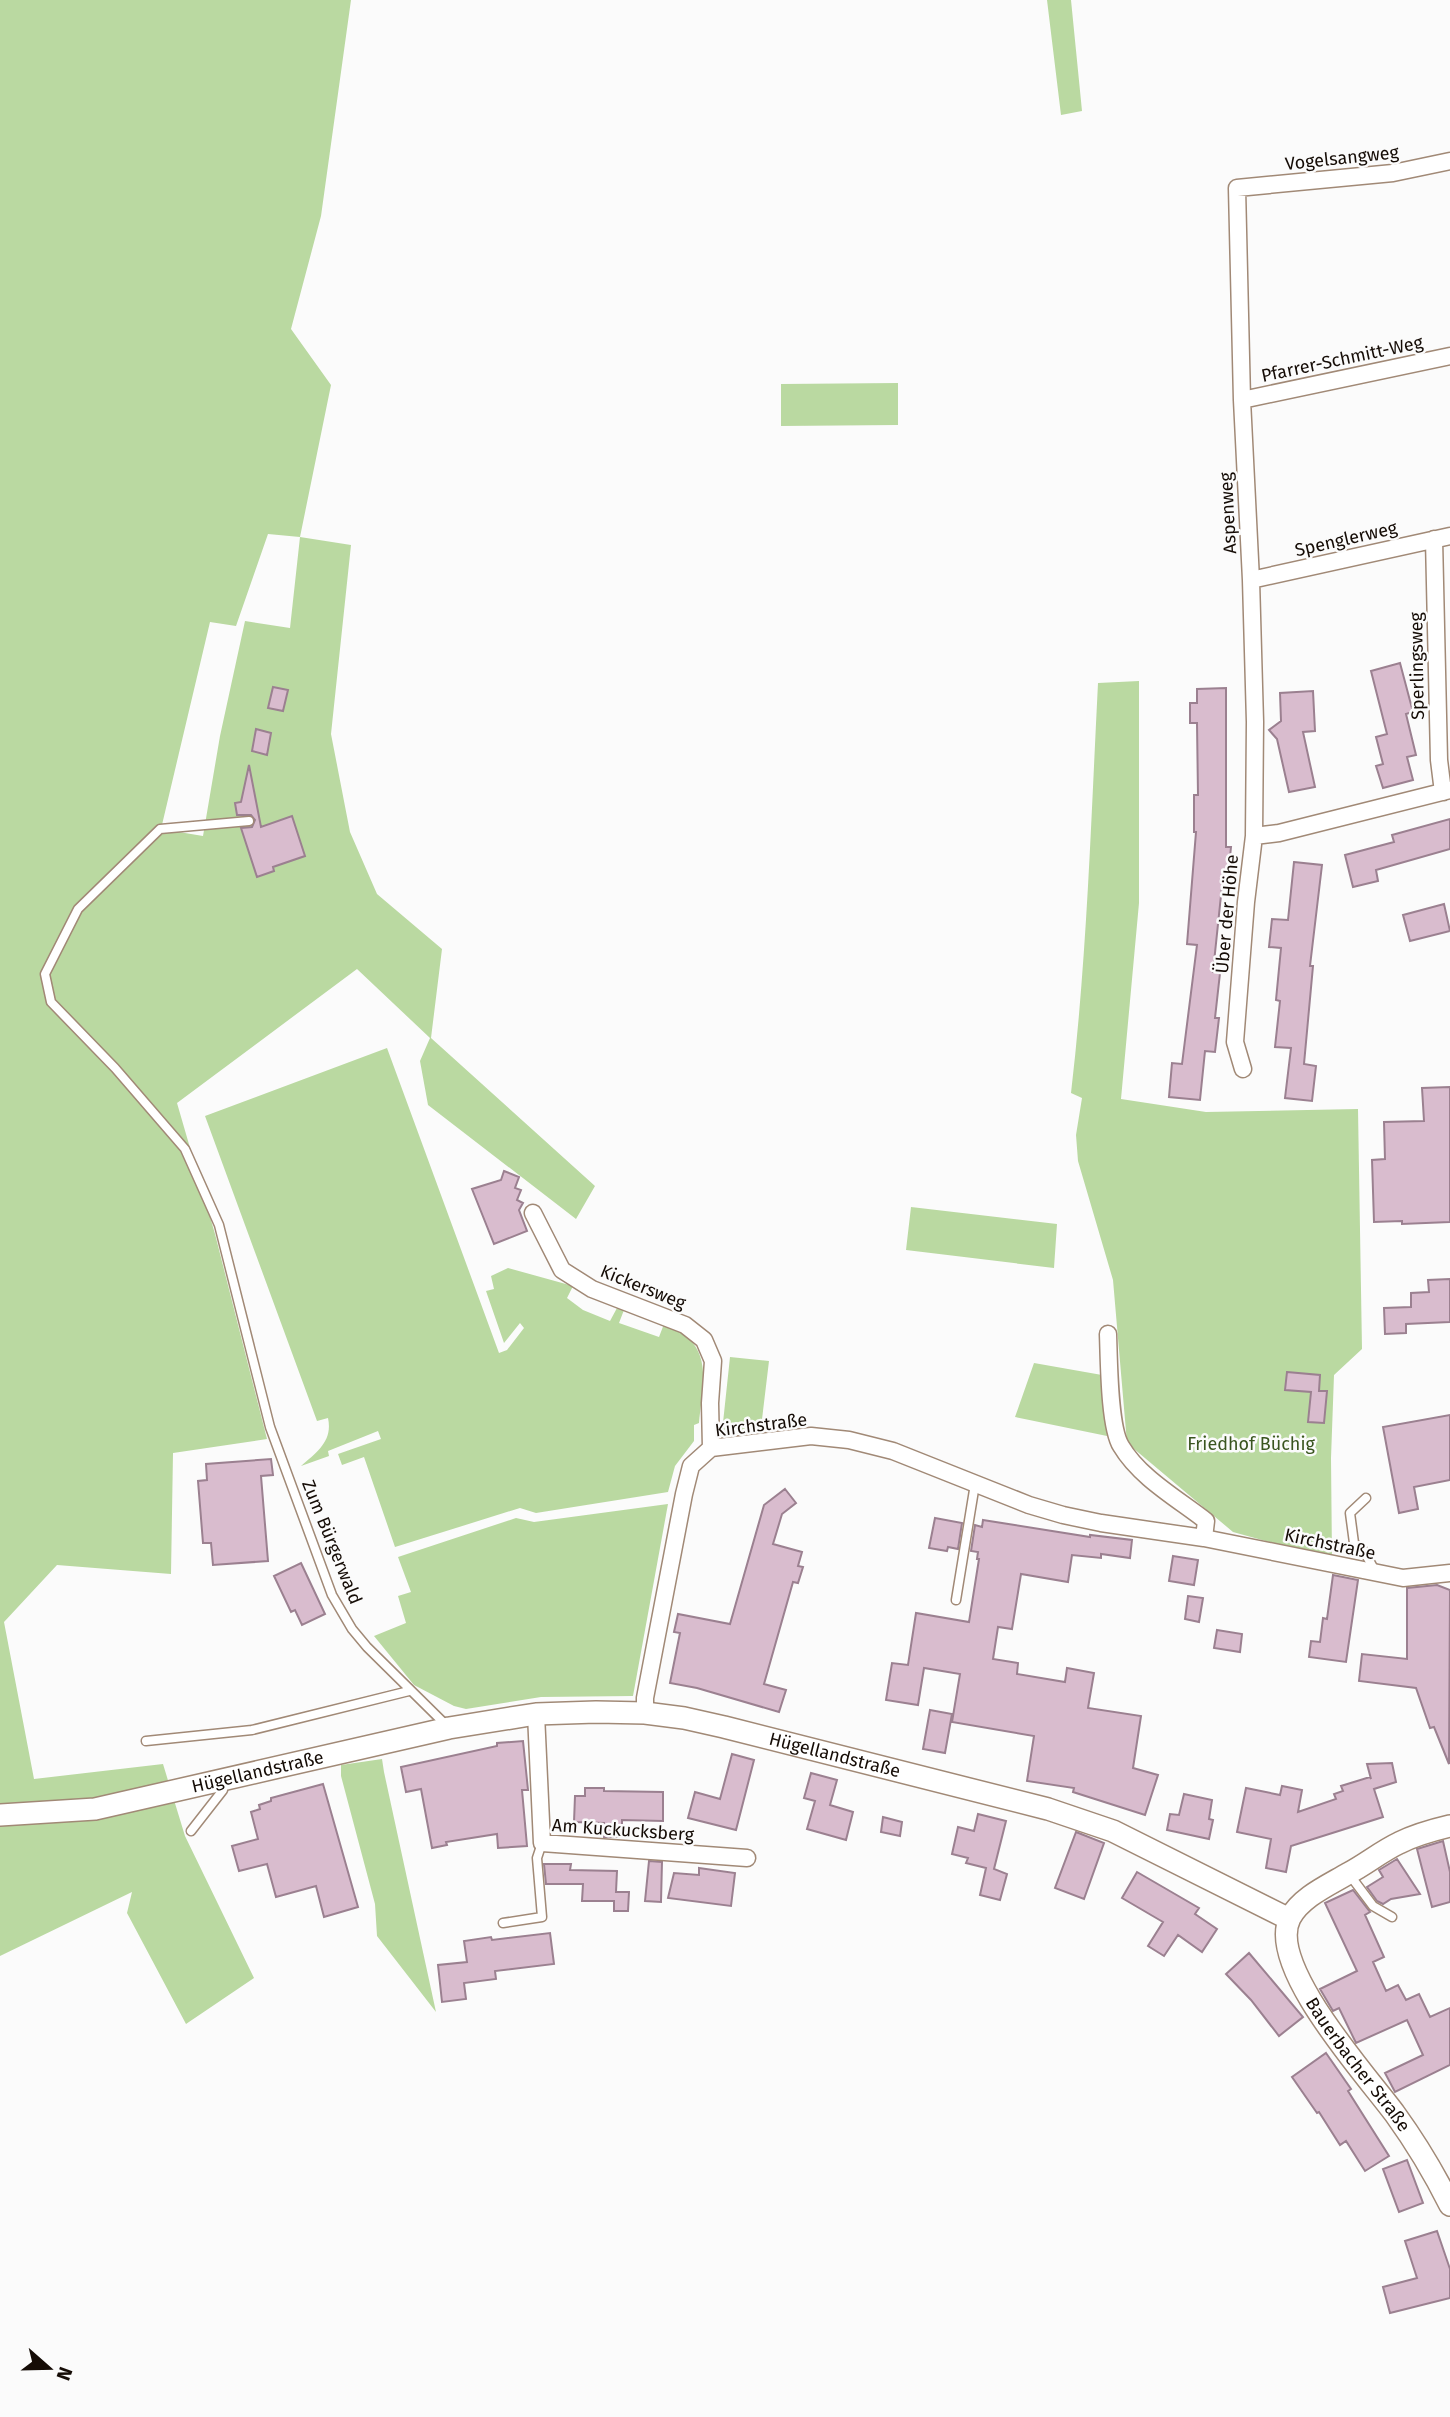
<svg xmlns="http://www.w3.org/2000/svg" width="1450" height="2417" font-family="'Fira Sans',sans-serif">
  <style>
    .green { fill: #bad9a1; fill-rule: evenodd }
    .building { fill: #d9bcce; stroke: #9b8090; stroke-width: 2 }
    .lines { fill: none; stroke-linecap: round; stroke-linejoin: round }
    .service-casing { stroke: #a18976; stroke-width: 11 }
    .minor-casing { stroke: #a18976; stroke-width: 19 }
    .tertiary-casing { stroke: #a18976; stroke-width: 24 }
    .service { stroke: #fff; stroke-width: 8 }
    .minor { stroke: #fff; stroke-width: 16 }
    .tertiary { stroke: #fff; stroke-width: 21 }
    .labels { text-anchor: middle; stroke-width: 5; stroke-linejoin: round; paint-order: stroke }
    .street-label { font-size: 18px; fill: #150c06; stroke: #fbfbfb }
    .park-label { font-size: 18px; fill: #3a551f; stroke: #fbfbfb }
  </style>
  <rect width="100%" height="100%" fill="#fbfbfb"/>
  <path class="green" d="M 0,0 L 351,0 L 321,216 L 291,329 L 331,385 L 300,537 L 351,545 L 331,734 L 350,832 L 377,894 L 442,949 L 431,1038 L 595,1186 L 576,1219 L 428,1105 L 420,1061 L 430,1038 L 357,969 L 177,1103 L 215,1234 L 267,1439 L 173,1453 L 171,1574 L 57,1565 L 4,1622 L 34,1779 L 163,1764 L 185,1836 L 254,1978 L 186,2024 L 127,1913 L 132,1892 L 0,1956 ZM 268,534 L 300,537 L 290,628 L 245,621 L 220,736 L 203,836 L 161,829 L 210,622 L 236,626 Z
    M 1047,0 L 1071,0 L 1082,111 L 1061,115 Z
    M 898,383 L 898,425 L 781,426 L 781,384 Z
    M 1139,681 L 1139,903 L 1121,1099 L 1206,1112 L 1358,1109 L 1362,1349 L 1334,1375 L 1331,1458 L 1332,1559 L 1233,1532 L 1127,1443 L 1113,1280 L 1078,1161 L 1076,1135 L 1082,1098 L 1071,1093 C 1087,957 1091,820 1098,683 Z
    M 387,1048 L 499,1353 L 507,1350 L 524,1328 L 520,1323 L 504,1343 L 486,1291 L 494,1289 L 491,1276 L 508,1268 L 573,1286 L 567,1298 L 583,1310 L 610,1321 L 617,1308 L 624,1310 L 619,1323 L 659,1337 L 664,1324 C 672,1328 682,1332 688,1338 C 712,1359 701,1396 699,1423 L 694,1425 L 694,1441 L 675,1466 L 668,1492 L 536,1513 L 520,1508 L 395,1547 L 364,1457 L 342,1465 L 338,1454 L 381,1439 L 378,1431 L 328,1451 L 329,1456 L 301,1466 C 317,1452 333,1441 328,1418 L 317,1421 L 205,1116 Z
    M 911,1207 L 1057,1224 L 1054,1268 L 906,1250 Z
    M 730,1357 L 769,1361 L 760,1436 L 722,1432 Z
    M 1034,1363 L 1102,1375 L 1107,1436 L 1015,1417 Z
    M 668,1504 L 633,1696 L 541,1697 L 466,1709 L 454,1706 L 414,1685 L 374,1636 L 406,1623 L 398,1596 L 411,1592 L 398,1557 L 516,1518 L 534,1522 Z
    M 382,1759 L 384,1772 L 436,2012 L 377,1936 L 375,1904 L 341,1776 L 341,1765 Z"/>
  <path class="building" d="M 1400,663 L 1413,712 L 1406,714 L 1416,755 L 1407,757 L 1413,780 L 1383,788 L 1376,766 L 1383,764 L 1376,737 L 1387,734 L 1371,671 Z
    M 273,687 L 288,690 L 283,711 L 268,708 Z
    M 1226,688 L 1226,847 L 1231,847 L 1227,886 L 1222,886 L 1213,972 L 1220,973 L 1215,1018 L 1219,1018 L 1215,1052 L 1205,1051 L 1200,1100 L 1169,1097 L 1172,1063 L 1182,1064 L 1197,945 L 1187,944 L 1196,832 L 1194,832 L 1194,795 L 1198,795 L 1197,723 L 1190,723 L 1190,703 L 1197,703 L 1197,689 Z
    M 1313,691 L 1315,731 L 1303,732 L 1315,787 L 1289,792 L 1277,739 L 1269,730 L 1281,721 L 1280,693 Z
    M 256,729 L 271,733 L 267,755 L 252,751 Z
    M 249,765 L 261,827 L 292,816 L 305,856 L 273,867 L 274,871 L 257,877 L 241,828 L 252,827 L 255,820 L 251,815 L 237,815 L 235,803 L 241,802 Z
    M 1450,819 L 1450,849 L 1376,870 L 1378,881 L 1353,887 L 1345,855 L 1394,842 L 1392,835 Z
    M 1294,862 L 1322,865 L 1310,966 L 1313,966 L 1304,1064 L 1316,1066 L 1312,1101 L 1285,1098 L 1291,1048 L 1275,1047 L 1280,1001 L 1276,1000 L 1281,948 L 1269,947 L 1272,919 L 1288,920 Z
    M 1444,904 L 1450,931 L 1410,941 L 1403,915 Z
    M 1450,1087 L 1450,1222 L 1402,1224 L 1402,1221 L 1374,1222 L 1372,1160 L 1385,1159 L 1384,1122 L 1424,1121 L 1422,1088 Z
    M 504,1171 L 519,1177 L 515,1188 L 521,1190 L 517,1200 L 523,1203 L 519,1210 L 527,1231 L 494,1244 L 472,1189 L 501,1180 Z
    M 1450,1279 L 1450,1322 L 1406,1324 L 1406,1333 L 1385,1334 L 1384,1308 L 1411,1307 L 1411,1293 L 1429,1292 L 1428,1280 Z
    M 1287,1372 L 1320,1375 L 1319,1391 L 1327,1391 L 1324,1423 L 1308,1422 L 1311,1392 L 1285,1390 Z
    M 1450,1415 L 1450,1480 L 1414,1487 L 1418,1509 L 1399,1513 L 1383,1427 Z
    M 271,1459 L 273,1475 L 261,1476 L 268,1561 L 213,1565 L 211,1543 L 203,1543 L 198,1481 L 207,1480 L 206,1464 Z
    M 785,1489 L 796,1503 L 782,1514 L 773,1544 L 802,1552 L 798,1566 L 803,1567 L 798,1583 L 793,1582 L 764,1684 L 786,1690 L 779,1712 L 697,1688 L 670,1683 L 680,1633 L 674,1632 L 678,1614 L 730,1624 L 764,1505 Z
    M 935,1518 L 962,1523 L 958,1549 L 948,1547 L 947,1551 L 929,1548 Z
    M 983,1520 L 1090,1537 L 1090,1535 L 1132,1540 L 1130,1558 L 1101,1554 L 1101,1558 L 1072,1555 L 1068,1582 L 1021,1574 L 1012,1629 L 998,1627 L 993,1659 L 1018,1663 L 1017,1674 L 1065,1682 L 1067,1668 L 1094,1673 L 1088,1708 L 1141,1716 L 1133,1768 L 1158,1775 L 1145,1815 L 1073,1792 L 1074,1788 L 1027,1781 L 1034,1736 L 952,1722 L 960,1674 L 924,1668 L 918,1705 L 886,1700 L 892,1663 L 908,1665 L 916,1613 L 969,1622 L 979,1559 L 977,1559 L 978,1552 L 971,1551 L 975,1525 L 982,1527 Z
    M 1173,1556 L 1198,1560 L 1194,1585 L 1169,1581 Z
    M 301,1563 L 325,1614 L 302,1625 L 295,1610 L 291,1612 L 274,1576 Z
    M 1333,1575 L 1358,1580 L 1346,1662 L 1309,1657 L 1311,1641 L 1320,1642 L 1323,1618 L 1327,1619 Z
    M 1437,1585 L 1450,1590 L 1449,1764 L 1434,1727 L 1430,1728 L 1416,1688 L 1359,1681 L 1362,1654 L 1407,1659 L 1407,1588 Z
    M 1188,1596 L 1203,1598 L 1199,1622 L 1185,1619 Z
    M 1217,1630 L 1242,1634 L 1240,1652 L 1214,1648 Z
    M 930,1710 L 952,1714 L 945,1753 L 923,1749 Z
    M 523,1741 L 528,1790 L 522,1790 L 527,1846 L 498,1848 L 497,1834 L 446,1842 L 447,1845 L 432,1848 L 421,1789 L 406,1792 L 401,1767 L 497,1746 L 497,1743 Z
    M 732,1754 L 754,1760 L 736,1830 L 688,1818 L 695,1792 L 720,1799 Z
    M 1392,1763 L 1396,1782 L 1374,1789 L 1383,1817 L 1291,1846 L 1286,1872 L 1266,1868 L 1271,1839 L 1237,1832 L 1246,1788 L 1280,1795 L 1282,1786 L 1302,1790 L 1298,1812 L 1336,1799 L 1334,1794 L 1343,1791 L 1341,1786 L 1370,1777 L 1371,1779 L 1367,1764 Z
    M 811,1773 L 837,1780 L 830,1805 L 853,1812 L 846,1840 L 807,1829 L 815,1801 L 804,1798 Z
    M 323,1784 L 358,1907 L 324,1917 L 316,1886 L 276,1897 L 267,1864 L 239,1871 L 232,1846 L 258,1839 L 251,1812 L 260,1809 L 259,1805 L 271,1801 L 271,1798 Z
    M 585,1788 L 604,1788 L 604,1791 L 663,1792 L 663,1821 L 622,1820 L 622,1837 L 604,1837 L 604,1823 L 574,1822 L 575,1796 L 585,1796 Z
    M 1184,1794 L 1212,1800 L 1209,1819 L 1213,1820 L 1209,1839 L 1167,1830 L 1170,1814 L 1179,1815 Z
    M 978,1814 L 1006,1821 L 994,1869 L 1007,1874 L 1000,1900 L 980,1895 L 986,1868 L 966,1863 L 968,1858 L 952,1854 L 958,1827 L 974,1831 Z
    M 883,1817 L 902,1822 L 900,1836 L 881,1832 Z
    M 1076,1832 L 1104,1843 L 1084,1899 L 1055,1888 Z
    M 1443,1841 L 1450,1872 L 1450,1902 L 1432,1907 L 1417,1849 Z
    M 1397,1859 L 1420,1894 L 1391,1899 L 1383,1904 L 1377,1901 L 1367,1887 L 1383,1877 L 1379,1870 Z
    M 649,1861 L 662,1862 L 661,1902 L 645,1901 Z
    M 544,1864 L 571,1864 L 570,1870 L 617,1871 L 616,1892 L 629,1892 L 628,1911 L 614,1911 L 614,1901 L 582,1901 L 583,1884 L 546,1884 Z
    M 699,1868 L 735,1873 L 731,1906 L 668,1898 L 674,1873 L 699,1875 Z
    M 1137,1872 L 1199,1908 L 1195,1914 L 1217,1929 L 1202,1952 L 1178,1935 L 1164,1956 L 1148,1946 L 1163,1922 L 1122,1898 Z
    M 1353,1890 L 1370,1912 L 1365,1915 L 1384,1957 L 1373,1962 L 1386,1991 L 1398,1985 L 1406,2000 L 1419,1994 L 1430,2017 L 1450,2008 L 1450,2065 L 1395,2092 L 1385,2073 L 1423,2055 L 1407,2020 L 1356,2043 L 1339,2008 L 1333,2011 L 1320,1989 L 1357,1971 L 1325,1903 Z
    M 550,1933 L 554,1964 L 495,1971 L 496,1979 L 464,1983 L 466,1999 L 442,2002 L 438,1965 L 467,1962 L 464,1941 L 491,1937 L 492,1940 Z
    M 1249,1953 L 1303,2017 L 1279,2036 L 1251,2000 L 1226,1974 Z
    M 1326,2053 L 1351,2089 L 1348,2091 L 1389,2156 L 1365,2171 L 1346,2141 L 1340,2145 L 1319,2112 L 1317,2113 L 1292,2077 Z
    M 1407,2160 L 1423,2203 L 1399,2212 L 1383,2169 Z
    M 1437,2231 L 1450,2269 L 1450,2298 L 1390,2313 L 1383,2287 L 1417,2278 L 1405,2241 Z"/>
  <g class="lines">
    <defs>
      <path id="service" d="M 249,821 L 160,829 L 78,909 L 45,974 L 51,1002 L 115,1068 L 185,1149 L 219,1225 L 270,1427 L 332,1595 L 352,1629 L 367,1647 L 447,1726
        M 1366,1498 L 1350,1513 L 1354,1543 L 1364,1551 L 1375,1571
        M 956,1600 L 975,1484
        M 146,1741 L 252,1730 L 409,1691
        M 191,1831 L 223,1790 L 223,1782
        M 1349,1874 L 1373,1906 L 1392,1917
        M 503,1923 L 542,1917 L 537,1858 L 542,1843"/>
      <path id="minor" d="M 1242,400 L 1450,356
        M 1434,539 L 1439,760 L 1443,792
        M 1251,580 L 1450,536
        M 1254,836 L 1279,833 L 1450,790
        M 1243,1069 L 1235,1042 L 1246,902 L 1254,836 L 1255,722 L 1251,580 L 1242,400 L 1237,188 L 1393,173 L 1450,161
        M 533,1213 L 562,1270 L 592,1289 L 685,1325 L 704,1340 L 713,1361 L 710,1403 L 711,1448
        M 1108,1334 C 1109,1360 1109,1427 1121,1446 C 1140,1478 1178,1499 1206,1521 L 1204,1538
        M 645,1713 L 645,1698 L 684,1494 L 691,1466 L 711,1448 L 811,1436 L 849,1440 L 893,1451 L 1029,1505 L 1063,1515 L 1101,1523 L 1204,1538 L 1403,1578 L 1450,1573
        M 536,1714 L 542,1843 L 747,1858"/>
      <g id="tertiary">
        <path id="s1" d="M 0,1815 L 95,1809 L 449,1728 L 536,1714 L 596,1712 L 645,1713 L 684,1718 L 724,1727 L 1048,1809 L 1113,1831 L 1289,1919"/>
        <path id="s2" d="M 1450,1826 C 1433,1830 1415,1835 1399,1843 C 1382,1851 1366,1864 1349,1873 C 1329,1885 1301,1897 1290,1918 C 1266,1965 1367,2076 1395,2114 C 1416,2143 1434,2173 1450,2205"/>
      </g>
    </defs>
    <use href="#service" class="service-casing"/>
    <use href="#minor" class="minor-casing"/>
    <use href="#tertiary" class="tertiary-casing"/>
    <use href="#service" class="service"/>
    <use href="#minor" class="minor"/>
    <use href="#tertiary" class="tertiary"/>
  </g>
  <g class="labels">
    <g class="street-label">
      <text transform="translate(1342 158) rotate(-6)" y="6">Vogelsangweg</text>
      <text transform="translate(1342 359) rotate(-12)" y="6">Pfarrer-Schmitt-Weg</text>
      <text transform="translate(1228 513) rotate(-93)" y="6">Aspenweg</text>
      <text transform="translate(1346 539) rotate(-13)" y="6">Spenglerweg</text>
      <text transform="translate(1417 666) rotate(-91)" y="6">Sperlingsweg</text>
      <text transform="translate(1227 914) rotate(-85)" y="6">Über der Höhe</text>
      <text transform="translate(643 1287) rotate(22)" y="6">Kickersweg</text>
      <text transform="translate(761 1425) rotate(-7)" y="6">Kirchstraße</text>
      <text transform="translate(332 1542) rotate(68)" y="6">Zum Bürgerwald</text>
      <text transform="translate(1330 1544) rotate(12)" y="6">Kirchstraße</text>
      <text dy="6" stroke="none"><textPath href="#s1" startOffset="850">Hügellandstraße</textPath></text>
      <text dy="6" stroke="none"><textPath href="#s1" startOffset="262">Hügellandstraße</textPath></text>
      <text transform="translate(623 1830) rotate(4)" y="6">Am Kuckucksberg</text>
      <text dy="6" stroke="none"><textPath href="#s2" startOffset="355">Bauerbacher Straße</textPath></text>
    </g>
    <g class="park-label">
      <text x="1251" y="1450">Friedhof Büchig</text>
    </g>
  </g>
  <g transform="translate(49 2368) rotate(110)" stroke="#fbfbfb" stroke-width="5" paint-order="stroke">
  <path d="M0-5L12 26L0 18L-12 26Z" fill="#150c06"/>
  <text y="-10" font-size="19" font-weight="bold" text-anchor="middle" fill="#150c06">N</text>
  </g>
</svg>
